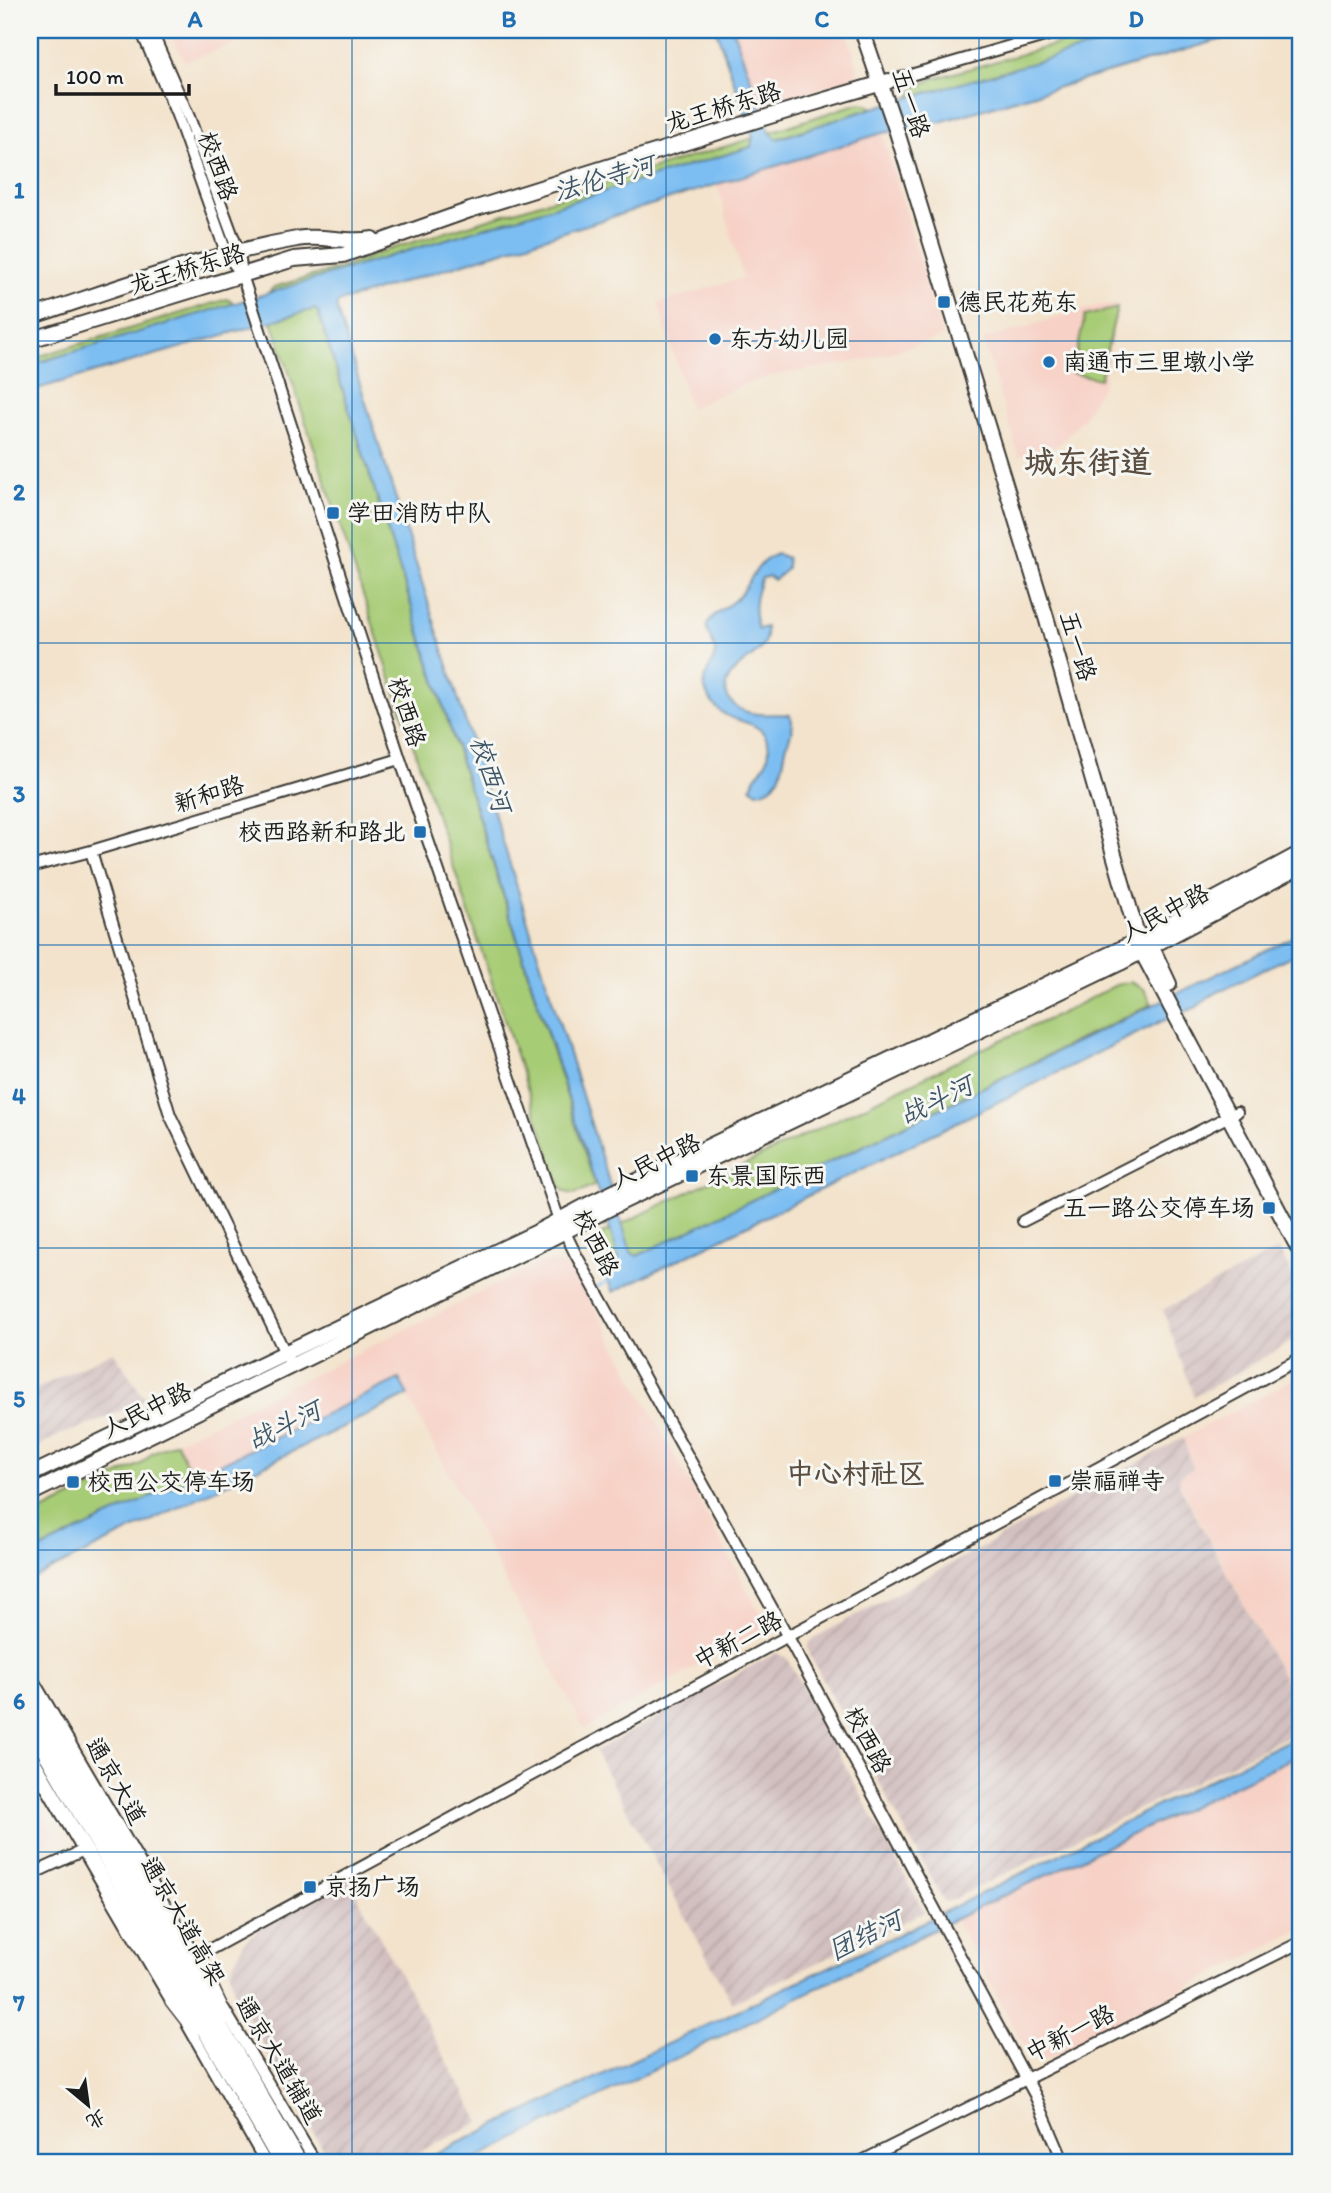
<svg xmlns="http://www.w3.org/2000/svg" width="1331" height="2193" font-family="Itim,'LXGW WenKai TC',sans-serif">
  <style>
    .built { fill: #f7d1c6 }
    .industrial { fill: url(#industrial-furrows) }
    .grass { fill: #a7cc76; stroke: #627449; stroke-width: 2 }
    .water { fill: #7dbef2; stroke: #4c6d87; stroke-width: 2 }
    .lines { fill: none; stroke-linecap: round; stroke-linejoin: round }
    .stream { stroke: #7dbef2; stroke-width: 2.5 }
    .minor-casing { stroke: #3c3a36; stroke-width: 14 }
    .major-casing { stroke: #3c3a36; stroke-width: 18 }
    .highway-casing { stroke: #3c3a36; stroke-width: 19 }
    .minor { stroke: #fff; stroke-width: 10 }
    .major { stroke: #fff; stroke-width: 14 }
    .highway { stroke: #fff; stroke-width: 16 }
    .grid { fill: none; stroke: #1f6fb2; stroke-width: 2; stroke-opacity: 0.55 }
    .poi-dot { fill: #1f6fb2; stroke: #f6f6f2; stroke-width: 2.5 }
    .labels { text-anchor: middle; stroke-width: 6; stroke-linejoin: round; paint-order: stroke }
    .street-label { font-size: 24px; fill: #1c1c1c; stroke: #f6f6f2 }
    .poi-label { font-size: 24px; fill: #1c1c1c; stroke: #f6f6f2; text-anchor: start }
    .water-label { font-size: 26px; font-style: italic; fill: #3e5567; stroke: #f6f6f2 }
    .quarter-label { font-size: 28px; font-weight: bold; fill: #5b4e41; stroke: #f6f6f2 }
    .district-label { font-size: 32px; font-weight: bold; fill: #5b4e41; stroke: #f6f6f2 }
    .neatline { fill: none; stroke: #1f6fb2; stroke-width: 2.5 }
    .grid-label { font-size: 23px; text-anchor: middle; font-weight: bold; fill: #1f6fb2 }
  </style>
  <defs>
    <pattern id="industrial-furrows" width="10" height="10" patternUnits="userSpaceOnUse" patternTransform="scale(1.75)"><rect width="10" height="10" fill="#d2bfbf"/><path d="M-1 1l2-2M0 10L10 0M9 11l2-2" fill="none" stroke="#b4a4a4"/></pattern>
  </defs>
  <rect width="100%" height="100%" fill="#f6f6f2"/>
  <filter id="ink" filterUnits="userSpaceOnUse"><feTurbulence type="fractalNoise" baseFrequency=".0143" numOctaves="2"/><feDisplacementMap in="SourceGraphic" scale="14" xChannelSelector="R" yChannelSelector="G"/><feConvolveMatrix kernelMatrix="1 2 1 2 8 2 1 2 1" color-interpolation-filters="sRGB"/></filter>
  <filter id="wash" filterUnits="userSpaceOnUse"><feTurbulence type="fractalNoise" baseFrequency=".00686" numOctaves="4" result="noise"/><feDisplacementMap in="SourceGraphic" scale="28" xChannelSelector="R" yChannelSelector="G"/><feGaussianBlur stdDeviation="1.57" result="paint"/><feColorMatrix in="noise" values="0 0 0 0 0 0 0 0 0 0 0 0 0 0 0 0 0 1.4 0 .05"/><feComposite in="paint" operator="in"/></filter>
  <g filter="url(#wash)">
    <rect width="100%" height="100%" fill="#f3e3cc"/>
    <path class="built" d="M 168,30 L 275,30 L 185,61 Z
      M 733,30 L 846,30 L 858,67 L 858,72 L 853,78 L 761,107 Z
      M 882,133 L 943,337 L 865,360 L 771,376 L 743,385 L 690,408 L 658,303 L 743,278 L 717,184 Z
      M 1100,305 L 1117,305 L 1103,384 L 1084,417 L 1059,445 L 1019,456 L 983,340 Z
      M 549,1261 L 565,1265 L 577,1275 L 763,1619 L 760,1631 L 584,1729 L 399,1380 L 193,1477 L 176,1442 L 538,1264 Z
      M 1301,1375 L 1301,1711 L 1179,1481 L 1181,1475 L 1193,1467 L 1183,1438 Z
      M 1301,1754 L 1301,1929 L 1042,2062 L 1032,2059 L 955,1919 Z
      M 30,1790 L 57,1837 L 30,1851 Z"/>
    <path class="industrial" d="M 1279,1249 L 1301,1292 L 1301,1336 L 1194,1397 L 1163,1310 Z
      M 113,1351 L 145,1399 L 94,1423 L 62,1434 L 30,1451 L 30,1392 Z
      M 1183,1438 L 1193,1468 L 1181,1475 L 1179,1481 L 1180,1486 L 1301,1711 L 1301,1730 L 945,1903 L 810,1656 L 808,1647 L 810,1642 L 816,1637 Z
      M 776,1653 L 787,1658 L 924,1912 L 732,2003 L 595,1751 Z
      M 347,1877 L 480,2122 L 397,2163 L 331,2163 L 235,1996 L 230,1970 L 244,1943 L 266,1923 Z"/>
    <path class="grass" d="M 1107,30 L 1150,30 L 908,99 L 917,86 L 933,79 Z
      M 859,103 L 866,104 L 873,108 L 776,139 L 770,132 Z
      M 753,138 L 751,147 L 267,294 L 274,287 L 347,266 L 384,251 Z
      M 227,299 L 236,304 L 30,365 L 30,359 Z
      M 1117,308 L 1100,379 L 1072,373 L 1085,316 Z
      M 315,309 L 318,312 L 595,1185 C 583,1191 571,1200 560,1187 L 272,321 Z
      M 1130,982 L 1144,989 L 1152,1004 L 604,1273 L 595,1259 L 593,1245 L 603,1233 L 1001,1040 L 1056,1016 L 1116,985 Z
      M 176,1442 L 193,1477 L 30,1554 L 30,1517 L 141,1464 L 153,1452 Z"/>
    <path class="water" d="M 716,30 L 733,30 L 770,132 L 777,139 L 873,108 L 1150,30 L 1253,30 L 919,128 L 882,133 L 339,302 L 336,307 L 631,1252 L 637,1256 L 1301,933 L 1301,951 L 1208,997 L 1197,1007 L 1160,1022 L 613,1292 L 604,1273 L 615,1266 L 619,1258 L 318,312 L 314,309 L 30,391 L 30,365 L 751,147 L 753,137 Z
      M 777,554 L 787,558 L 787,569 L 774,580 L 769,576 L 762,578 C 754,596 752,610 758,629 L 766,627 C 770,655 739,659 729,678 C 718,695 736,710 751,713 C 764,716 777,713 790,715 C 796,728 789,736 786,748 C 782,767 782,789 757,792 L 751,787 C 756,772 773,762 768,743 C 762,721 741,724 726,715 C 718,711 712,703 708,696 C 696,675 715,669 715,651 C 715,642 705,634 707,626 C 710,614 730,606 738,597 C 752,581 756,561 777,554 Z
      M 399,1379 L 408,1395 L 30,1580 L 30,1554 Z
      M 1301,1734 L 1301,1754 L 955,1919 L 467,2163 L 421,2163 L 448,2148 L 926,1921 Z"/>
    <g class="lines">
      <path class="stream" d="M 596,1288 L 609,1281"/>
    </g>
  </g>
  <g filter="url(#ink)">
    <g class="lines">
      <defs>
        <path id="minor" d="M 141,30 L 177,115 L 227,255 L 241,273
          M 151,30 L 189,117 L 239,253 L 242,275 L 400,759 L 559,1220 L 575,1253 L 788,1637 L 1035,2095 L 1064,2163
          M 1297,32 L 1301,41
          M 890,81 L 1065,30
          M 91,851 L 170,1115 L 288,1359
          M 30,867 L 91,851 L 400,759
          M 1023,1221 L 1237,1112
          M 30,1875 L 84,1850
          M 194,1958 L 1301,1358
          M 224,2009 L 316,2163
          M 187,2024 L 266,2163
          M 858,2163 L 1301,1942"/>
        <path id="major" d="M 862,30 L 897,132 L 1046,617 L 1142,952 L 1301,1253
          M 30,317 C 118,288 206,255 297,239 C 322,234 347,244 372,239
          M 30,340 L 294,259 L 343,255 L 470,210 L 770,116 L 889,81
          M 1148,939 L 1169,984
          M 30,1475 L 537,1232 L 595,1201 L 1139,940 L 1301,853
          M 30,1494 L 542,1243 L 620,1203 L 1120,963 L 1301,866
          M 30,1679 L 206,1979
          M 30,1756 L 173,2000"/>
        <path id="highway" d="M 30,1701 L 299,2163
          M 30,1724 L 282,2163
          M 206,1979 L 224,2017
          M 173,2000 L 194,2027"/>
      </defs>
      <use href="#minor" class="minor-casing"/>
      <use href="#major" class="major-casing"/>
      <use href="#highway" class="highway-casing"/>
      <use href="#minor" class="minor"/>
      <use href="#major" class="major"/>
      <use href="#highway" class="highway"/>
    </g>
  </g>
  <path class="grid" d="M 352,30 L 352,2163M 666,30 L 666,2163M 979,30 L 979,2163M 30,341 L 1301,341M 30,643 L 1301,643M 30,945 L 1301,945M 30,1248 L 1301,1248M 30,1550 L 1301,1550M 30,1852 L 1301,1852"/>
  <g class="poi-dot">
    <rect x="937" y="295" width="14" height="14" rx="3.5"/>
    <circle cx="715" cy="339" r="7"/>
    <circle cx="1049" cy="362" r="7"/>
    <rect x="326" y="506" width="14" height="14" rx="3.5"/>
    <rect x="413" y="825" width="14" height="14" rx="3.5"/>
    <rect x="685" y="1169" width="14" height="14" rx="3.5"/>
    <rect x="1262" y="1201" width="14" height="14" rx="3.5"/>
    <rect x="1048" y="1474" width="14" height="14" rx="3.5"/>
    <rect x="66" y="1475" width="14" height="14" rx="3.5"/>
    <rect x="303" y="1880" width="14" height="14" rx="3.5"/>
  </g>
  <g class="labels">
    <g class="street-label">
      <text transform="translate(911 103) rotate(72)" y="8">五一路</text>
      <text transform="translate(723 107) rotate(-17)" y="8">龙王桥东路</text>
      <text transform="translate(218 166) rotate(70)" y="8">校西路</text>
      <text transform="translate(187 269) rotate(-17)" y="8">龙王桥东路</text>
      <text transform="translate(1078 646) rotate(73)" y="8">五一路</text>
      <text transform="translate(407 712) rotate(72)" y="8">校西路</text>
      <text transform="translate(209 794) rotate(-17)" y="8">新和路</text>
      <text transform="translate(1165 913) rotate(-28)" y="8">人民中路</text>
      <text transform="translate(656 1161) rotate(-26)" y="8">人民中路</text>
      <text transform="translate(596 1243) rotate(63)" y="8">校西路</text>
      <text transform="translate(147 1410) rotate(-26)" y="8">人民中路</text>
      <text transform="translate(738 1640) rotate(-28)" y="8">中新二路</text>
      <text transform="translate(868 1740) rotate(62)" y="8">校西路</text>
      <text transform="translate(116 1781) rotate(60)" y="8">通京大道</text>
      <text transform="translate(183 1921) rotate(60)" y="8">通京大道高架</text>
      <text transform="translate(1070 2033) rotate(-27)" y="8">中新一路</text>
      <text transform="translate(279 2060) rotate(59)" y="8">通京大道辅道</text>
    </g>
    <g class="poi-label">
      <text x="958" y="310">德民花苑东</text>
      <text x="729" y="347">东方幼儿园</text>
      <text x="1063" y="370">南通市三里墩小学</text>
      <text x="347" y="521">学田消防中队</text>
      <text x="406" y="840" text-anchor="end">校西路新和路北</text>
      <text x="706" y="1184">东景国际西</text>
      <text x="1255" y="1216" text-anchor="end">五一路公交停车场</text>
      <text x="1069" y="1489">崇福禅寺</text>
      <text x="87" y="1490">校西公交停车场</text>
      <text x="324" y="1895">京扬广场</text>
    </g>
    <g class="water-label">
      <text transform="translate(604 178) rotate(-16)" y="9">法伦寺河</text>
      <text transform="translate(491 774) rotate(72)" y="9">校西河</text>
      <text transform="translate(936 1100) rotate(-26)" y="9">战斗河</text>
      <text transform="translate(284 1425) rotate(-26)" y="9">战斗河</text>
      <text transform="translate(865 1935) rotate(-26)" y="9">团结河</text>
    </g>
    <g class="quarter-label">
      <text x="856" y="1483">中心村社区</text>
    </g>
    <g class="district-label">
      <text x="1088" y="473">城东街道</text>
    </g>
  </g>
  <rect width="1331" height="2193" fill="none" stroke="#f6f6f2" stroke-width="77"/>
  <g transform="translate(88 2105) rotate(151)" stroke="#f6f6f2" stroke-width="5" paint-order="stroke">
  <path d="M0-5L12 26L0 18L-12 26Z" fill="#1c1c1c"/>
  <text y="-10" font-size="19" font-weight="bold" text-anchor="middle" fill="#1c1c1c">北</text>
  </g>
  <path d="M56 84v10h133v-10" fill="none" stroke="#1c1c1c" stroke-width="3.5"/>
  <text x="66" y="84" font-size="21" fill="#1c1c1c" stroke="#f6f6f2" stroke-width="5" paint-order="stroke">100 m</text>
  <rect x="38" y="38" width="1254" height="2116" class="neatline"/>
  <g class="grid-label">
    <text x="195" y="27">A</text>
    <text x="509" y="27">B</text>
    <text x="822" y="27">C</text>
    <text x="1136" y="27">D</text>
    <text x="19" y="198">1</text>
    <text x="19" y="500">2</text>
    <text x="19" y="802">3</text>
    <text x="19" y="1104">4</text>
    <text x="19" y="1407">5</text>
    <text x="19" y="1709">6</text>
    <text x="19" y="2011">7</text>
  </g>
</svg>
